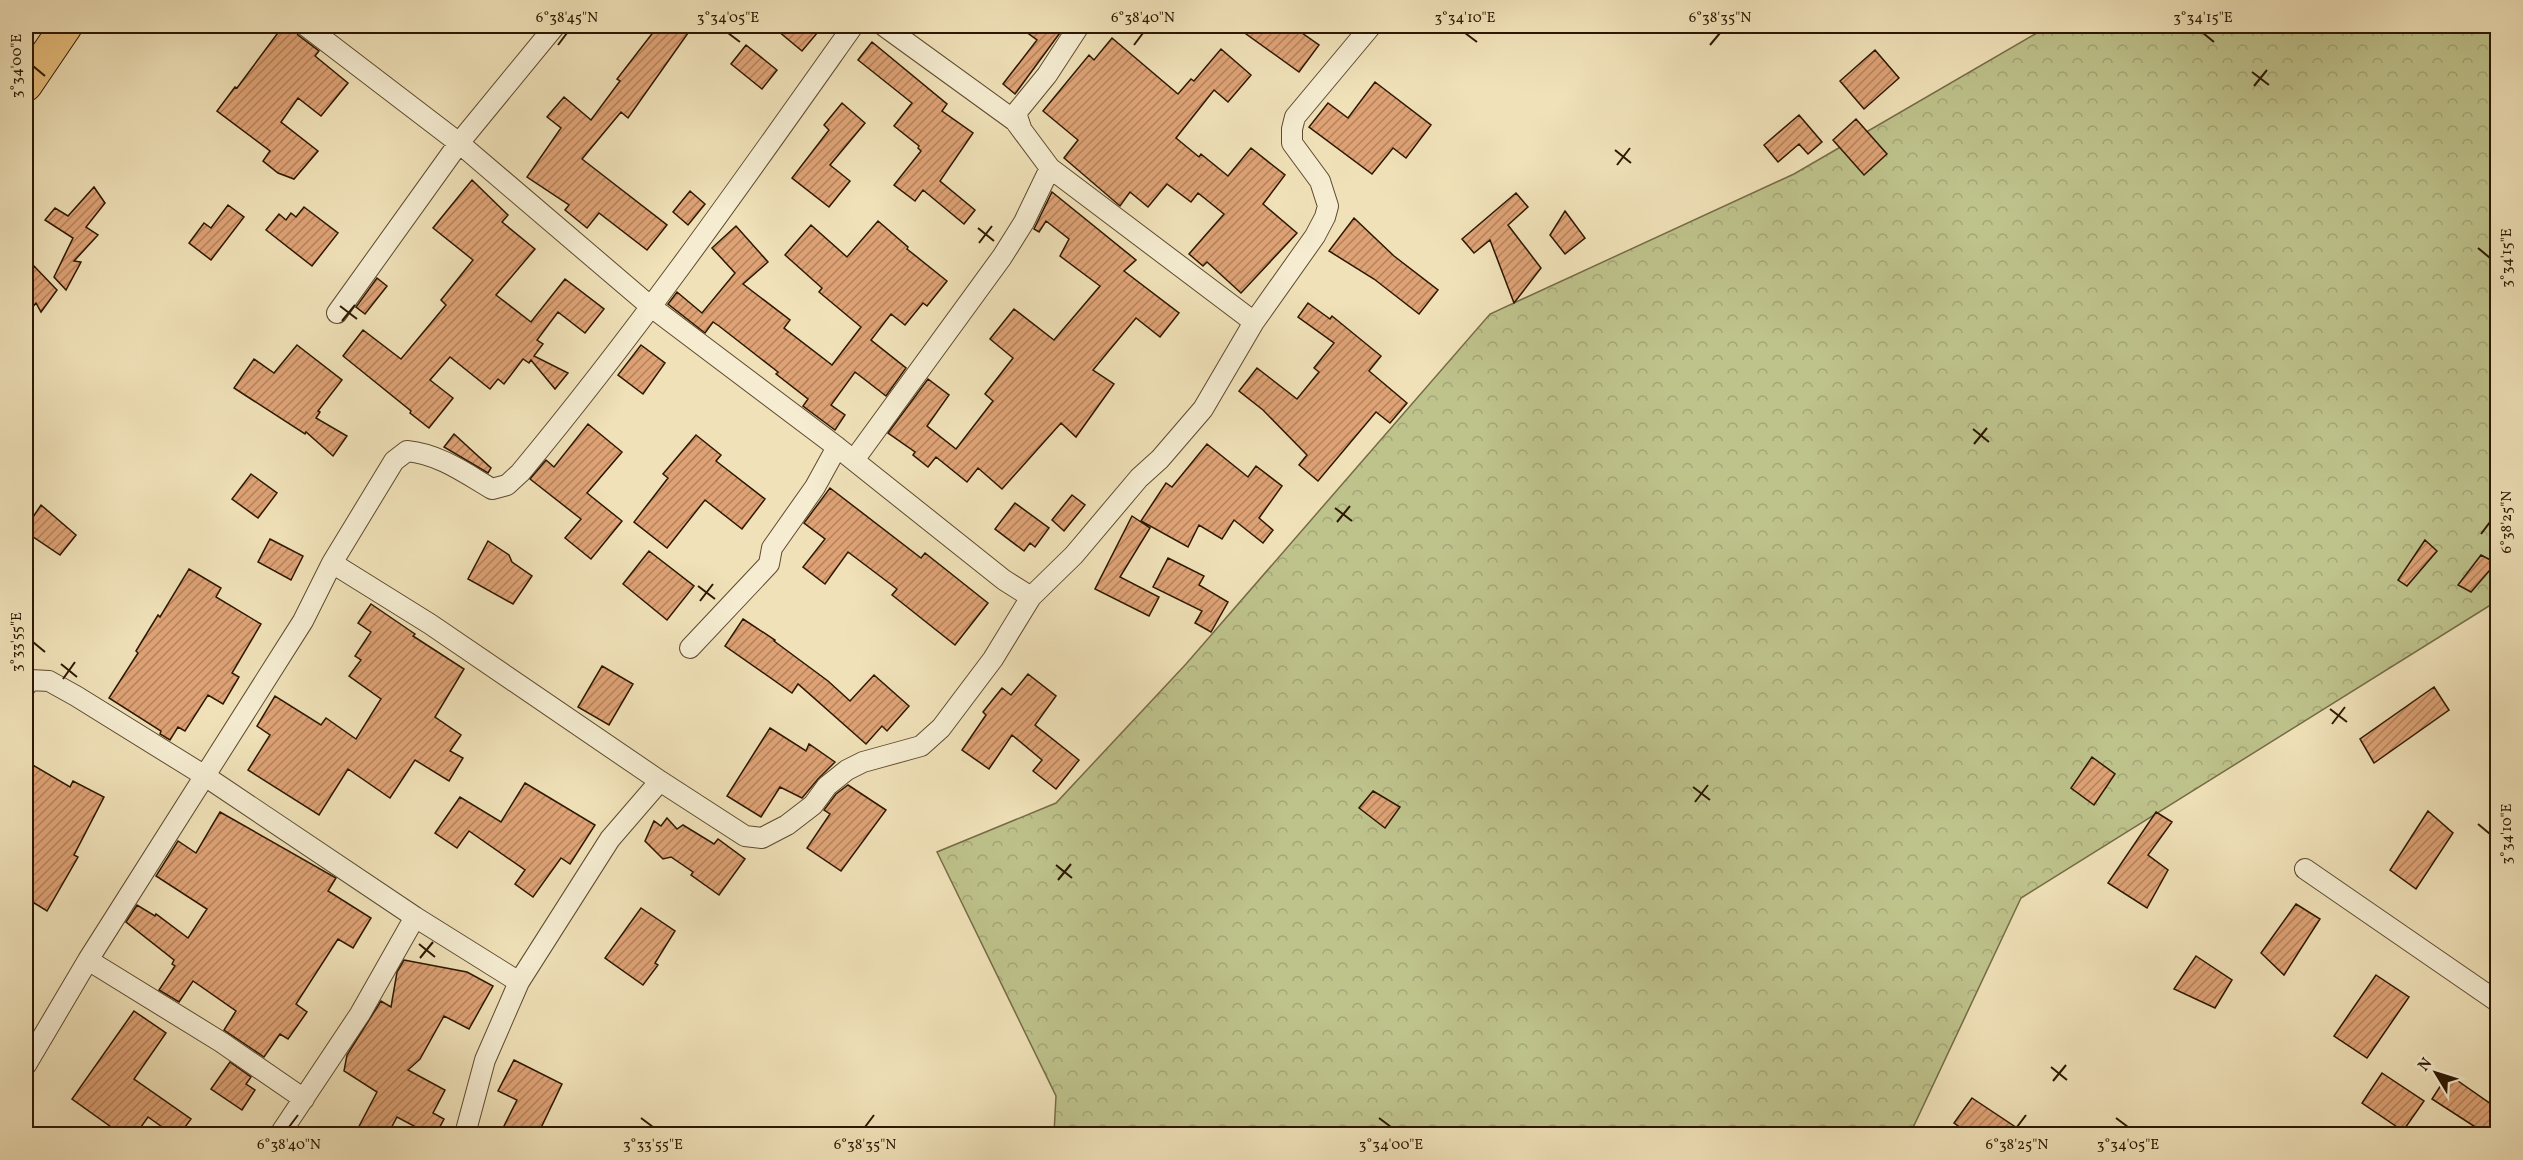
<svg xmlns="http://www.w3.org/2000/svg" width="2523" height="1160" font-family="Vollkorn,serif">
  <style>
    .forest { fill: url(#forest-crowns); stroke: #756c46; stroke-width: 1.5 }
    .building { fill: url(#building-hatch); stroke: #2c1700; stroke-width: 1.5 }
    .lines { fill: none; stroke-linecap: round; stroke-linejoin: round }
    .minor-casing { stroke: #5d4a2e; stroke-width: 22 }
    .primary-casing { stroke: #2c1700; stroke-width: 34 }
    .minor { stroke: #f5ecd1; stroke-width: 20 }
    .primary { stroke: #e8c07c; stroke-width: 32 }
    .ticks { fill: none; stroke: #2c1700; stroke-width: 2 }
    .neatline { fill: none; stroke: #2c1700; stroke-width: 2 }
    .ticks-label { font-size: 15px; text-anchor: middle; fill: #2c1700 }
  </style>
  <defs>
    <pattern id="forest-crowns" width="20" height="18" patternUnits="userSpaceOnUse" patternTransform="scale(1.5)"><rect width="20" height="18" fill="#bec28b"/><path d="M2 6a3 3 0 1 1 6 0M12 15a3 3 0 1 1 6 0" fill="none" stroke="#a3a676"/></pattern>
    <pattern id="building-hatch" width="6" height="6" patternUnits="userSpaceOnUse" patternTransform="scale(1.5)"><rect width="6" height="6" fill="#dea275"/><path d="M-1 1l2-2M0 6l6-6M5 7l2-2" fill="none" stroke="#b4835e"/></pattern>
  </defs>
  <rect width="100%" height="100%" fill="#f0e1b8"/>
  <filter id="stains"><feTurbulence type="fractalNoise" baseFrequency=".00333" numOctaves="4"/><feColorMatrix values="0 0 0 0 .2 0 0 0 0 .09 0 0 0 0 .02 0 0 0 .5 -.17"/></filter>
  <radialGradient id="worn" r=".72"><stop offset=".6" stop-color="#630" stop-opacity="0"/><stop offset="1" stop-color="#630" stop-opacity=".3"/></radialGradient>
  <path class="forest" d="M 2049,26 L 2497,26 L 2497,601 L 2021,898 L 1910,1134 L 1054,1134 L 1056,1096 L 937,852 L 1056,803 L 1186,664 L 1490,314 L 1794,174 Z"/>
  <path class="building" d="M 283,26 L 294,26 L 298,35 L 319,51 L 315,56 L 348,83 L 321,116 L 298,98 L 281,122 L 318,151 L 294,179 L 278,173 L 263,161 L 270,151 L 217,111 L 235,87 L 237,88 Z
    M 658,26 L 693,26 L 628,118 L 621,112 L 582,159 L 667,225 L 647,250 L 599,213 L 587,228 L 565,210 L 569,205 L 527,177 L 561,128 L 547,117 L 564,97 L 591,120 L 620,81 L 617,79 Z
    M 772,26 L 823,26 L 802,51 Z
    M 1018,26 L 1065,26 L 1015,94 L 1003,84 L 1037,40 Z
    M 1235,26 L 1292,26 L 1319,45 L 1299,72 Z
    M 1112,38 L 1178,94 L 1191,79 L 1194,81 L 1221,49 L 1251,75 L 1228,102 L 1214,90 L 1176,138 L 1199,157 L 1201,154 L 1228,176 L 1251,148 L 1285,175 L 1263,204 L 1297,233 L 1241,293 L 1207,262 L 1203,266 L 1189,254 L 1224,214 L 1198,193 L 1191,202 L 1167,184 L 1148,207 L 1130,192 L 1120,206 L 1064,158 L 1078,140 L 1043,111 L 1089,55 L 1094,60 Z
    M 872,42 L 947,104 L 942,111 L 973,133 L 940,181 L 975,210 L 964,224 L 923,190 L 915,201 L 894,185 L 921,151 L 918,148 L 919,146 L 894,126 L 912,103 L 858,60 Z
    M 746,45 L 777,70 L 762,89 L 731,64 Z
    M 1875,50 L 1899,78 L 1864,109 L 1840,81 Z
    M 1375,82 L 1431,125 L 1406,158 L 1393,148 L 1372,174 L 1309,127 L 1328,103 L 1348,118 Z
    M 842,103 L 865,123 L 830,165 L 850,181 L 829,207 L 792,178 L 829,130 L 824,125 Z
    M 1799,115 L 1822,142 L 1808,154 L 1799,144 L 1778,162 L 1764,145 Z
    M 1856,119 L 1887,154 L 1864,175 L 1833,140 Z
    M 472,180 L 508,215 L 502,222 L 535,249 L 496,295 L 531,322 L 565,279 L 604,309 L 585,333 L 558,312 L 537,340 L 543,344 L 534,356 L 568,373 L 555,389 L 531,360 L 529,363 L 523,359 L 504,384 L 498,379 L 490,389 L 450,357 L 430,380 L 453,398 L 429,428 L 410,413 L 411,411 L 343,356 L 363,330 L 401,359 L 446,305 L 441,300 L 473,260 L 433,228 Z
    M 94,187 L 105,203 L 86,227 L 98,235 L 74,261 L 81,262 L 66,290 L 54,277 L 73,238 L 45,220 L 55,208 L 68,216 Z
    M 690,191 L 705,204 L 688,225 L 673,212 Z
    M 1052,192 L 1136,260 L 1124,271 L 1179,313 L 1160,337 L 1136,318 L 1093,370 L 1114,384 L 1076,437 L 1061,423 L 1002,489 L 978,468 L 967,482 L 936,457 L 928,467 L 913,455 L 915,452 L 888,433 L 928,379 L 949,395 L 927,426 L 956,449 L 993,401 L 985,394 L 1013,358 L 990,339 L 1014,309 L 1054,340 L 1100,286 L 1060,256 L 1069,239 L 1046,221 L 1039,232 L 1034,229 Z
    M 1516,193 L 1528,207 L 1508,225 L 1541,268 L 1514,303 L 1490,240 L 1474,253 L 1462,239 Z
    M 228,205 L 244,217 L 211,260 L 189,243 L 204,223 L 211,228 Z
    M 304,207 L 338,233 L 312,266 L 266,230 L 279,214 L 286,220 L 291,213 L 296,217 Z
    M 1565,211 L 1585,238 L 1565,254 L 1550,235 Z
    M 1354,218 L 1394,256 L 1438,290 L 1419,314 L 1374,279 L 1329,251 Z
    M 878,221 L 908,247 L 907,249 L 947,281 L 927,306 L 923,303 L 905,325 L 891,314 L 871,340 L 906,368 L 886,396 L 855,372 L 831,405 L 845,415 L 835,430 L 803,406 L 808,399 L 776,374 L 778,372 L 719,326 L 713,322 L 705,333 L 668,304 L 677,292 L 702,313 L 735,273 L 712,248 L 736,226 L 768,262 L 743,284 L 790,320 L 784,328 L 832,365 L 861,327 L 819,292 L 822,288 L 785,255 L 811,225 L 847,257 Z
    M 34,266 L 57,290 L 41,312 L 36,303 L 26,315 L 26,277 Z
    M 377,278 L 387,286 L 365,314 L 356,307 Z
    M 1308,303 L 1330,319 L 1332,316 L 1381,356 L 1369,371 L 1407,403 L 1390,423 L 1376,412 L 1318,481 L 1299,465 L 1307,455 L 1263,410 L 1239,391 L 1257,368 L 1297,399 L 1319,372 L 1314,368 L 1334,343 L 1298,317 Z
    M 297,345 L 342,380 L 318,411 L 320,412 L 316,418 L 347,436 L 333,456 L 306,432 L 305,434 L 234,388 L 254,359 L 274,373 Z
    M 641,345 L 665,363 L 643,394 L 618,375 Z
    M 588,424 L 622,452 L 587,493 L 622,521 L 591,559 L 565,538 L 581,519 L 530,479 L 546,460 L 554,467 Z
    M 454,434 L 491,468 L 488,473 L 444,447 Z
    M 696,435 L 721,455 L 716,461 L 765,499 L 742,529 L 705,500 L 667,548 L 634,522 L 668,478 L 663,474 Z
    M 1207,444 L 1248,477 L 1256,466 L 1282,486 L 1259,518 L 1273,530 L 1263,543 L 1234,520 L 1222,539 L 1199,525 L 1188,547 L 1141,521 L 1166,483 L 1172,487 Z
    M 251,474 L 277,493 L 258,518 L 232,499 Z
    M 830,488 L 921,558 L 925,553 L 988,603 L 955,645 L 892,595 L 897,589 L 848,552 L 825,584 L 803,567 L 825,539 L 804,523 Z
    M 1072,495 L 1085,505 L 1064,531 L 1052,520 Z
    M 1015,503 L 1049,528 L 1035,547 L 1030,543 L 1024,551 L 995,529 Z
    M 41,505 L 76,535 L 60,555 L 26,532 L 26,510 L 33,517 Z
    M 1132,516 L 1150,528 L 1120,577 L 1159,597 L 1149,616 L 1095,589 Z
    M 270,539 L 303,556 L 291,580 L 258,562 Z
    M 2425,540 L 2437,551 L 2407,586 L 2398,580 Z
    M 488,541 L 509,555 L 512,562 L 532,576 L 513,604 L 468,579 Z
    M 649,551 L 694,586 L 667,620 L 623,584 Z
    M 2481,555 L 2496,563 L 2471,592 L 2458,585 Z
    M 1168,558 L 1204,576 L 1199,585 L 1228,602 L 1211,632 L 1195,623 L 1202,611 L 1153,587 Z
    M 189,569 L 221,588 L 216,597 L 261,624 L 232,673 L 239,677 L 223,704 L 208,695 L 185,731 L 178,727 L 170,740 L 160,734 L 161,731 L 109,698 L 138,653 L 136,651 L 158,615 L 160,617 Z
    M 371,604 L 415,634 L 413,636 L 464,669 L 435,717 L 461,735 L 450,751 L 463,758 L 449,781 L 415,760 L 390,798 L 348,769 L 319,815 L 248,770 L 270,735 L 257,726 L 275,696 L 321,725 L 326,718 L 356,739 L 381,699 L 349,676 L 361,660 L 355,656 L 371,632 L 358,623 Z
    M 743,619 L 775,640 L 774,641 L 828,681 L 850,701 L 874,675 L 909,706 L 887,731 L 882,726 L 866,744 L 798,684 L 792,693 L 725,646 Z
    M 602,666 L 633,684 L 609,725 L 578,707 Z
    M 1028,674 L 1056,696 L 1035,725 L 1079,760 L 1056,789 L 1033,771 L 1042,760 L 1012,735 L 989,769 L 962,750 L 986,715 L 983,712 L 1002,688 L 1011,695 Z
    M 2434,687 L 2449,710 L 2374,763 L 2360,739 Z
    M 770,728 L 806,751 L 809,744 L 835,762 L 818,779 L 802,798 L 780,787 L 761,817 L 727,796 Z
    M 2092,757 L 2115,774 L 2094,805 L 2071,788 Z
    M 26,761 L 70,787 L 73,781 L 104,797 L 74,855 L 78,857 L 47,911 L 26,898 Z
    M 525,783 L 595,825 L 570,864 L 561,858 L 533,897 L 515,884 L 525,870 L 469,831 L 457,848 L 435,833 L 460,797 L 501,822 Z
    M 848,785 L 886,810 L 841,871 L 807,848 L 830,814 L 824,810 L 836,794 Z
    M 1373,791 L 1400,807 L 1385,828 L 1359,808 Z
    M 2428,811 L 2453,833 L 2416,889 L 2390,870 Z
    M 220,812 L 336,878 L 328,891 L 371,918 L 353,948 L 338,939 L 296,1004 L 307,1012 L 288,1039 L 280,1034 L 264,1057 L 224,1030 L 236,1011 L 193,981 L 179,1002 L 159,990 L 175,966 L 172,964 L 174,960 L 126,922 L 137,905 L 155,916 L 156,914 L 188,938 L 207,909 L 156,876 L 178,841 L 196,853 Z
    M 2156,812 L 2172,822 L 2148,855 L 2168,870 L 2147,908 L 2108,883 Z
    M 667,818 L 677,829 L 683,825 L 714,844 L 718,839 L 745,859 L 719,895 L 691,875 L 693,872 L 671,857 L 663,859 L 645,841 L 654,821 L 661,826 Z
    M 2296,904 L 2320,919 L 2284,975 L 2261,953 Z
    M 641,908 L 675,931 L 655,963 L 658,965 L 643,985 L 605,958 Z
    M 2196,956 L 2232,980 L 2215,1008 L 2174,989 Z
    M 404,960 L 467,972 L 493,986 L 469,1029 L 444,1016 L 420,1059 L 408,1070 L 445,1090 L 433,1113 L 444,1119 L 436,1134 L 429,1134 L 397,1117 L 388,1134 L 355,1134 L 377,1092 L 344,1071 L 347,1055 L 381,1001 L 391,1007 L 397,972 Z
    M 2376,975 L 2409,997 L 2367,1058 L 2334,1036 Z
    M 134,1011 L 166,1033 L 134,1079 L 191,1119 L 180,1134 L 172,1134 L 148,1117 L 136,1134 L 121,1134 L 72,1099 Z
    M 514,1060 L 562,1084 L 538,1134 L 500,1134 L 517,1100 L 498,1091 Z
    M 230,1062 L 251,1077 L 246,1084 L 255,1090 L 242,1110 L 211,1089 Z
    M 2382,1073 L 2424,1101 L 2403,1131 L 2362,1103 Z
    M 2448,1074 L 2498,1109 L 2498,1134 L 2486,1134 L 2432,1099 Z
    M 1972,1098 L 2026,1134 L 1970,1134 L 1954,1123 Z"/>
  <g class="lines">
    <defs>
      <path id="minor" d="M 306,26 L 459,143 L 650,306 L 837,447 L 1004,580 L 1031,597
        M 884,26 L 1015,121 L 1050,168 L 1254,322
        M 1021,128 L 1016,113 L 1047,75 L 1079,26
        M 337,313 L 459,143 L 555,26
        M 854,460 L 1002,257 L 1024,222 L 1050,168
        M 332,563 L 430,624 L 660,781 L 745,836 L 762,838 L 787,825 L 813,805 L 827,786 L 847,770 L 863,762 L 921,746 L 941,728 L 993,659 L 1031,597 L 1074,555 L 1139,478 L 1160,459 L 1203,409 L 1254,322 L 1315,236 L 1325,217 L 1328,206 L 1320,181 L 1292,143 L 1292,129 L 1295,117 L 1371,26
        M 690,648 L 769,564 L 772,548 L 815,487 L 837,447
        M 26,686 L 30,680 L 49,681 L 76,696 L 205,776 L 415,917 L 519,982
        M 2305,869 L 2498,1002
        M 88,960 L 221,1042 L 304,1099
        M 26,1065 L 88,960 L 303,621 L 332,563 L 394,461 L 407,451 C 439,454 465,473 492,489 L 507,485 L 520,473 C 639,330 746,177 853,26
        M 280,1134 L 360,1014 L 415,917
        M 465,1134 L 485,1060 L 519,982 L 610,839 L 660,781"/>
      <path id="primary" d="M 26,85 L 66,26"/>
    </defs>
    <use href="#minor" class="minor-casing"/>
    <use href="#primary" class="primary-casing"/>
    <use href="#minor" class="minor"/>
    <use href="#primary" class="primary"/>
  </g>
  <path class="ticks" d="M 728,33 L 740,42M 1465,33 L 1477,42M 2203,33 L 2214,42M 558,45 L 567,33M 1134,45 L 1143,33M 1710,45 L 1720,33M 33,66 L 45,76M 2252,72 L 2269,85M 2254,86 L 2267,70M 1615,150 L 1631,163M 1617,165 L 1630,148M 978,228 L 994,241M 979,243 L 992,226M 2478,248 L 2490,258M 340,306 L 357,319M 342,321 L 355,305M 1973,429 L 1989,442M 1974,444 L 1987,428M 1335,508 L 1352,521M 1337,522 L 1350,506M 2481,534 L 2490,522M 698,586 L 715,599M 700,601 L 713,584M 33,642 L 45,652M 61,664 L 77,677M 63,679 L 75,662M 2330,709 L 2347,722M 2332,724 L 2345,707M 1693,787 L 1710,800M 1695,802 L 1708,785M 2478,824 L 2490,834M 1056,865 L 1072,878M 1058,880 L 1071,864M 419,944 L 435,957M 420,958 L 433,942M 2051,1067 L 2067,1080M 2053,1081 L 2066,1065M 641,1118 L 653,1127M 1379,1118 L 1391,1127M 2116,1118 L 2128,1127M 289,1127 L 298,1115M 865,1127 L 874,1115M 2017,1127 L 2026,1115"/>
  <rect width="2523" height="1160" fill="none" stroke="#f0e1b8" stroke-width="66"/>
  <g transform="translate(2436 1073) rotate(308)" stroke="#f5ecd1" stroke-width="4.5" paint-order="stroke">
  <path d="M0-4.5L10 22L0 15L-10 22Z" fill="#2c1700"/>
  <text y="-9" font-size="16" font-weight="bold" text-anchor="middle" fill="#2c1700">N</text>
  </g>
  <rect x="33" y="33" width="2457" height="1094" class="neatline"/>
  <g class="ticks-label">
    <text x="567" y="22">6°38'45"N</text>
    <text x="728" y="22">3°34'05"E</text>
    <text x="1143" y="22">6°38'40"N</text>
    <text x="1465" y="22">3°34'10"E</text>
    <text x="1720" y="22">6°38'35"N</text>
    <text x="2203" y="22">3°34'15"E</text>
    <text transform="translate(16 66) rotate(-90)" y="5">3°34'00"E</text>
    <text transform="translate(2506 258) rotate(-90)" y="5">3°34'15"E</text>
    <text transform="translate(2506 522) rotate(-90)" y="5">6°38'25"N</text>
    <text transform="translate(16 642) rotate(-90)" y="5">3°33'55"E</text>
    <text transform="translate(2506 834) rotate(-90)" y="5">3°34'10"E</text>
    <text x="289" y="1149">6°38'40"N</text>
    <text x="653" y="1149">3°33'55"E</text>
    <text x="865" y="1149">6°38'35"N</text>
    <text x="1391" y="1149">3°34'00"E</text>
    <text x="2017" y="1149">6°38'25"N</text>
    <text x="2128" y="1149">3°34'05"E</text>
  </g>
  <rect width="100%" height="100%" filter="url(#stains)"/>
  <rect width="100%" height="100%" fill="url(#worn)"/>
</svg>
